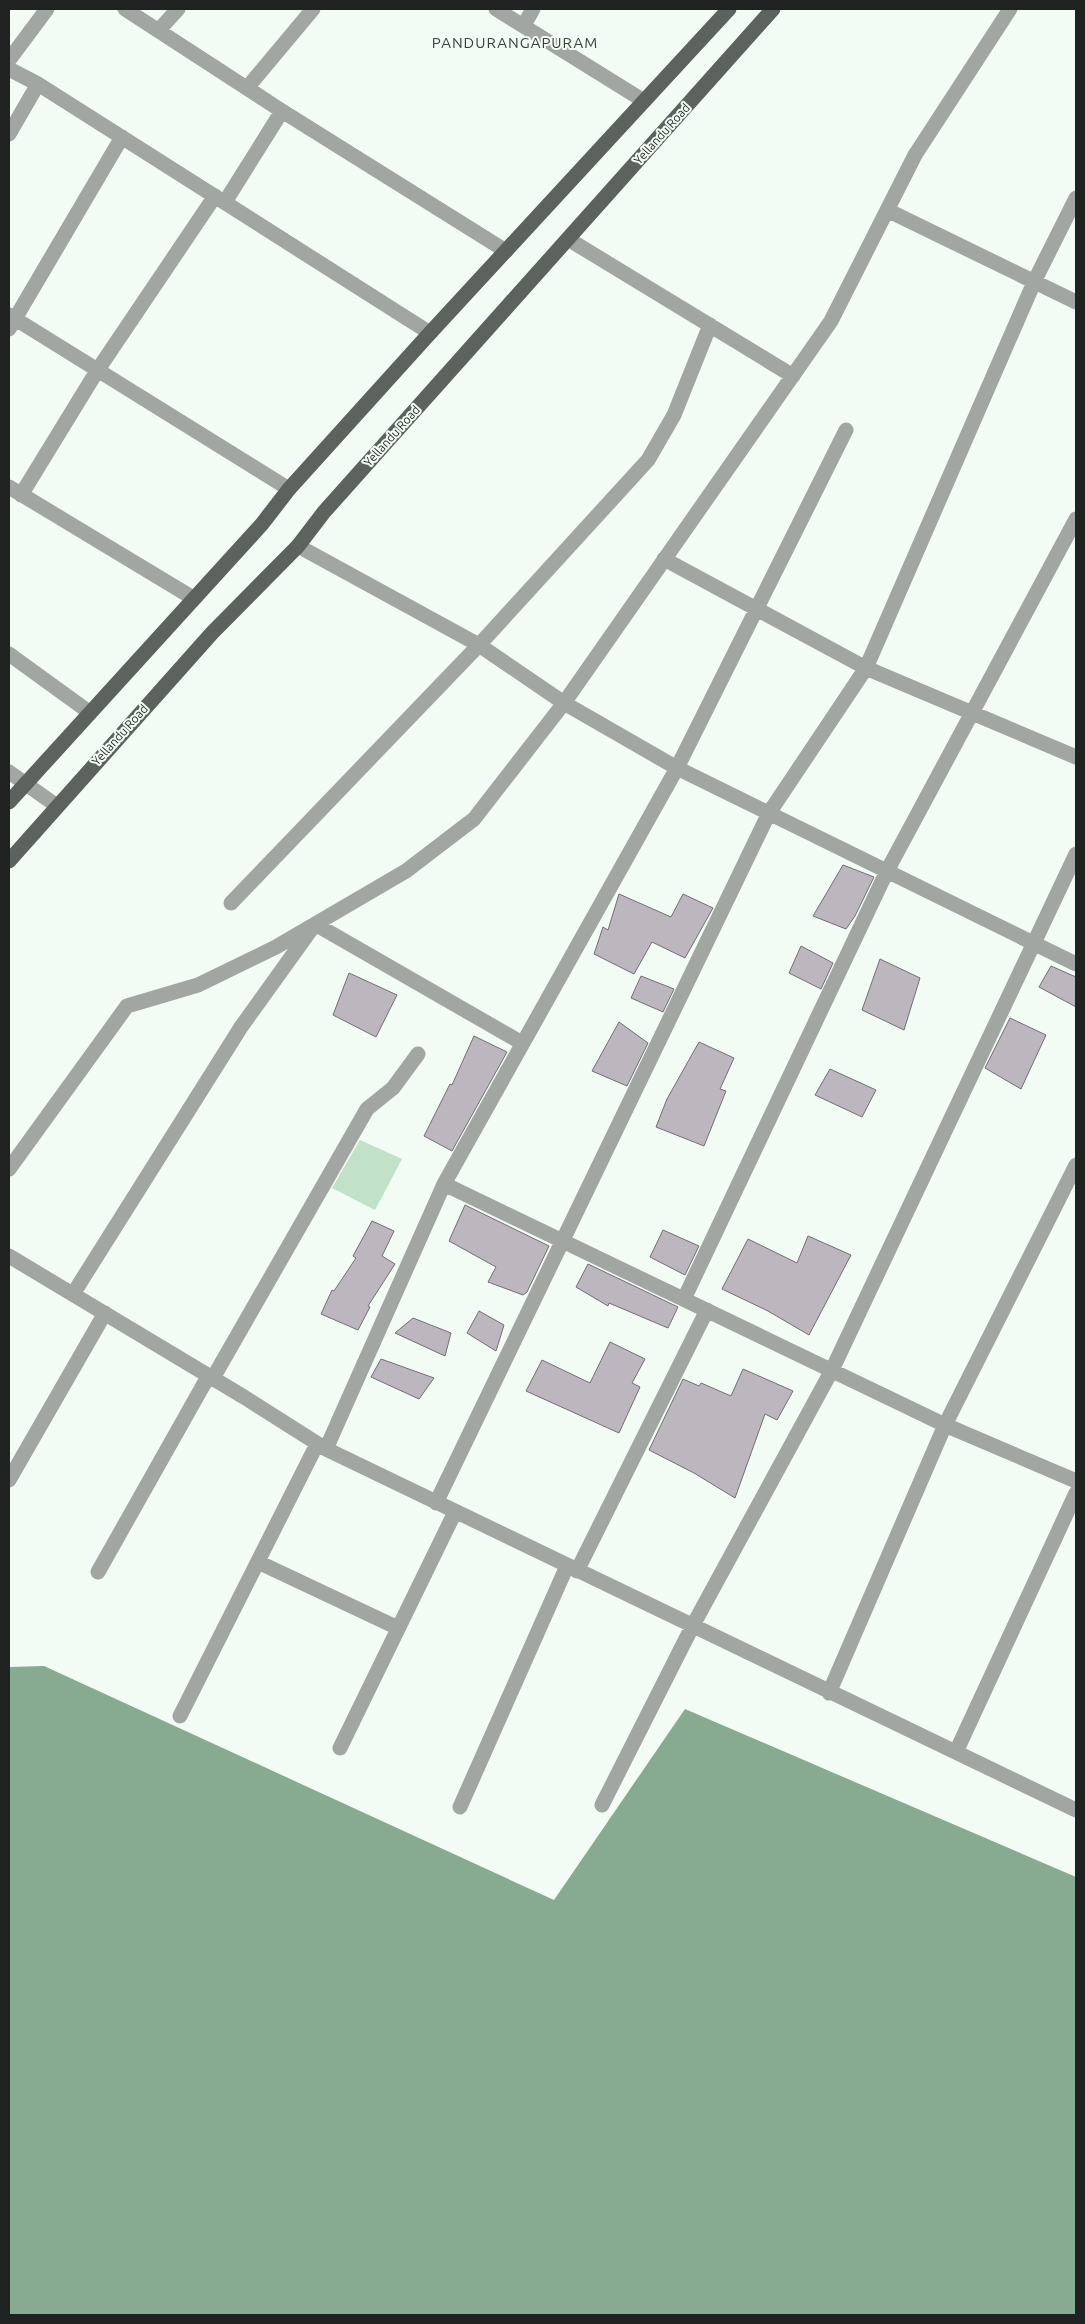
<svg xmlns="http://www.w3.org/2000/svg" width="1085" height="2324" font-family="Ubuntu,sans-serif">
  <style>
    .green { fill: #c1e1c8 }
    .water { fill: #87ab90 }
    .building { fill: #bcb7bf; stroke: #736e75 }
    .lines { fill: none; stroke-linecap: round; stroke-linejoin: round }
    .minor { stroke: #a2a6a3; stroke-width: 15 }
    .major { stroke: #5c625d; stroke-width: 15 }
    .labels { text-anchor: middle; stroke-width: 4; stroke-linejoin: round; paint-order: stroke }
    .street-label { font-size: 12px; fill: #1f2220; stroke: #f2fbf4 }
    .quarter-label { font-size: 15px; letter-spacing: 1px; fill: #383f3a; stroke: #f2fbf4 }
  </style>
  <rect width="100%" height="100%" fill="#f2fbf4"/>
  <path class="green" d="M 360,1140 L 402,1159 L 375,1210 L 332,1188 Z"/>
  <path class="water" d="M 44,1666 L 554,1900 L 685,1709 L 1076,1877 L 1076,2315 L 9,2315 L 9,1667 Z"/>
  <path class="building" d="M 843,865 L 874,877 L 855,916 L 846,929 L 813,916 Z
    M 619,894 L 671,917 L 683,894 L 713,908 L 685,958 L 652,942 L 634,974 L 594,954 L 603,927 L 608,930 Z
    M 801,946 L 833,963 L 821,989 L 789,973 Z
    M 880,959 L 920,978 L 904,1030 L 862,1010 Z
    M 1051,966 L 1076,977 L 1076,1007 L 1039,987 Z
    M 349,973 L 397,995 L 376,1037 L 333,1015 Z
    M 641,976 L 674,989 L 663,1012 L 631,998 Z
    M 1010,1018 L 1046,1035 L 1021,1089 L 985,1068 Z
    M 619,1022 L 648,1043 L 627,1086 L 592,1071 Z
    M 474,1036 L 507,1052 L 452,1151 L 424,1136 L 450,1084 L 452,1085 Z
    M 699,1042 L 734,1058 L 720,1089 L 726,1091 L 704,1146 L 656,1127 L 667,1099 Z
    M 830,1069 L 876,1090 L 862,1117 L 815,1095 Z
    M 465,1205 L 549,1246 L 527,1292 L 523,1295 L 488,1282 L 496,1267 L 449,1241 Z
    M 372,1221 L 394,1231 L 382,1256 L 395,1264 L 368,1306 L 370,1307 L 358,1330 L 321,1314 L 332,1290 L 334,1291 L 356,1258 L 353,1256 Z
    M 663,1230 L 699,1246 L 685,1275 L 650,1257 Z
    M 808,1236 L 851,1255 L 809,1335 L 768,1311 L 722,1289 L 748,1239 L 797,1263 Z
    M 588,1264 L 678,1307 L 668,1328 L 609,1303 L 608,1306 L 576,1287 Z
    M 479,1311 L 504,1325 L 496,1351 L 467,1333 Z
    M 413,1318 L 451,1333 L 445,1356 L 395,1333 Z
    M 610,1342 L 645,1359 L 632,1383 L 640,1387 L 619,1433 L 526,1391 L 542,1360 L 590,1383 Z
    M 381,1359 L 434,1378 L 419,1399 L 371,1377 Z
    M 743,1369 L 793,1391 L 777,1420 L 765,1414 L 735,1498 L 694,1473 L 649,1450 L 683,1379 L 699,1386 L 701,1383 L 731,1396 Z"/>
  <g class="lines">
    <path class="minor" d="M 125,9 L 282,111 L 506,251
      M 496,9 L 644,101
      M 524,25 L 533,9
      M 159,30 L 178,9
      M 9,60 L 47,9
      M 9,69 L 38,84 L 430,333
      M 247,88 L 313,9
      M 9,134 L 38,84
      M 225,202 L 282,111
      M 887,210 L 1076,302
      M 568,239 L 793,376
      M 9,315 L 289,489
      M 9,329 L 122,137
      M 9,487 L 193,598
      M 21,495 L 97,371 L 215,196
      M 298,546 L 479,645 L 564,703 L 677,768 L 1076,964
      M 664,559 L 866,668 L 1076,757
      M 9,654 L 89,712
      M 9,772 L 57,806
      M 231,903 L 479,645 L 648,460 L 674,415 L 710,325
      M 9,1169 L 127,1006 L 198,985 L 276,947 L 406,871 L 474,819 L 564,703 L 831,321 L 915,155 L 1010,9
      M 444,1184 L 945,1425 L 1076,1481
      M 9,1256 L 244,1397 L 326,1449 L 1076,1810
      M 73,1294 L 241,1027 L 315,924 L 522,1043
      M 684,1299 L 887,871 L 1076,519
      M 213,1378 L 367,1109 L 393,1088 L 418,1054
      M 326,1449 L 444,1184 L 677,768 L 846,430
      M 9,1480 L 105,1313
      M 436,1503 L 769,813 L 866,668 L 1035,280 L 1076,198
      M 258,1562 L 398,1628
      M 577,1571 L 707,1310
      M 98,1572 L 209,1375
      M 829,1693 L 945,1425 L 1076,1165
      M 180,1716 L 317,1444
      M 340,1748 L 455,1512
      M 956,1752 L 1076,1493
      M 602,1805 L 692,1627 L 832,1370 L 1076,854
      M 460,1807 L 567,1566"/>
    <path class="major" d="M 9,802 L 262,524 L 289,489 L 430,333 L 729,9
      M 9,861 L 212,633 L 298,546 L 324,512 L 773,9"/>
  </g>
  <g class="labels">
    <g class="street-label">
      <text transform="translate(662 134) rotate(-48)" y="4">Yellandu Road</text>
      <text transform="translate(392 436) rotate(-48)" y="4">Yellandu Road</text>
      <text transform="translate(120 735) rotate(-48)" y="4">Yellandu Road</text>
    </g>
    <g class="quarter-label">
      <text x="515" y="48">PANDURANGAPURAM</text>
    </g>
  </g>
  <rect width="1085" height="2324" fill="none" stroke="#1f2220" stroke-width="20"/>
</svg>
